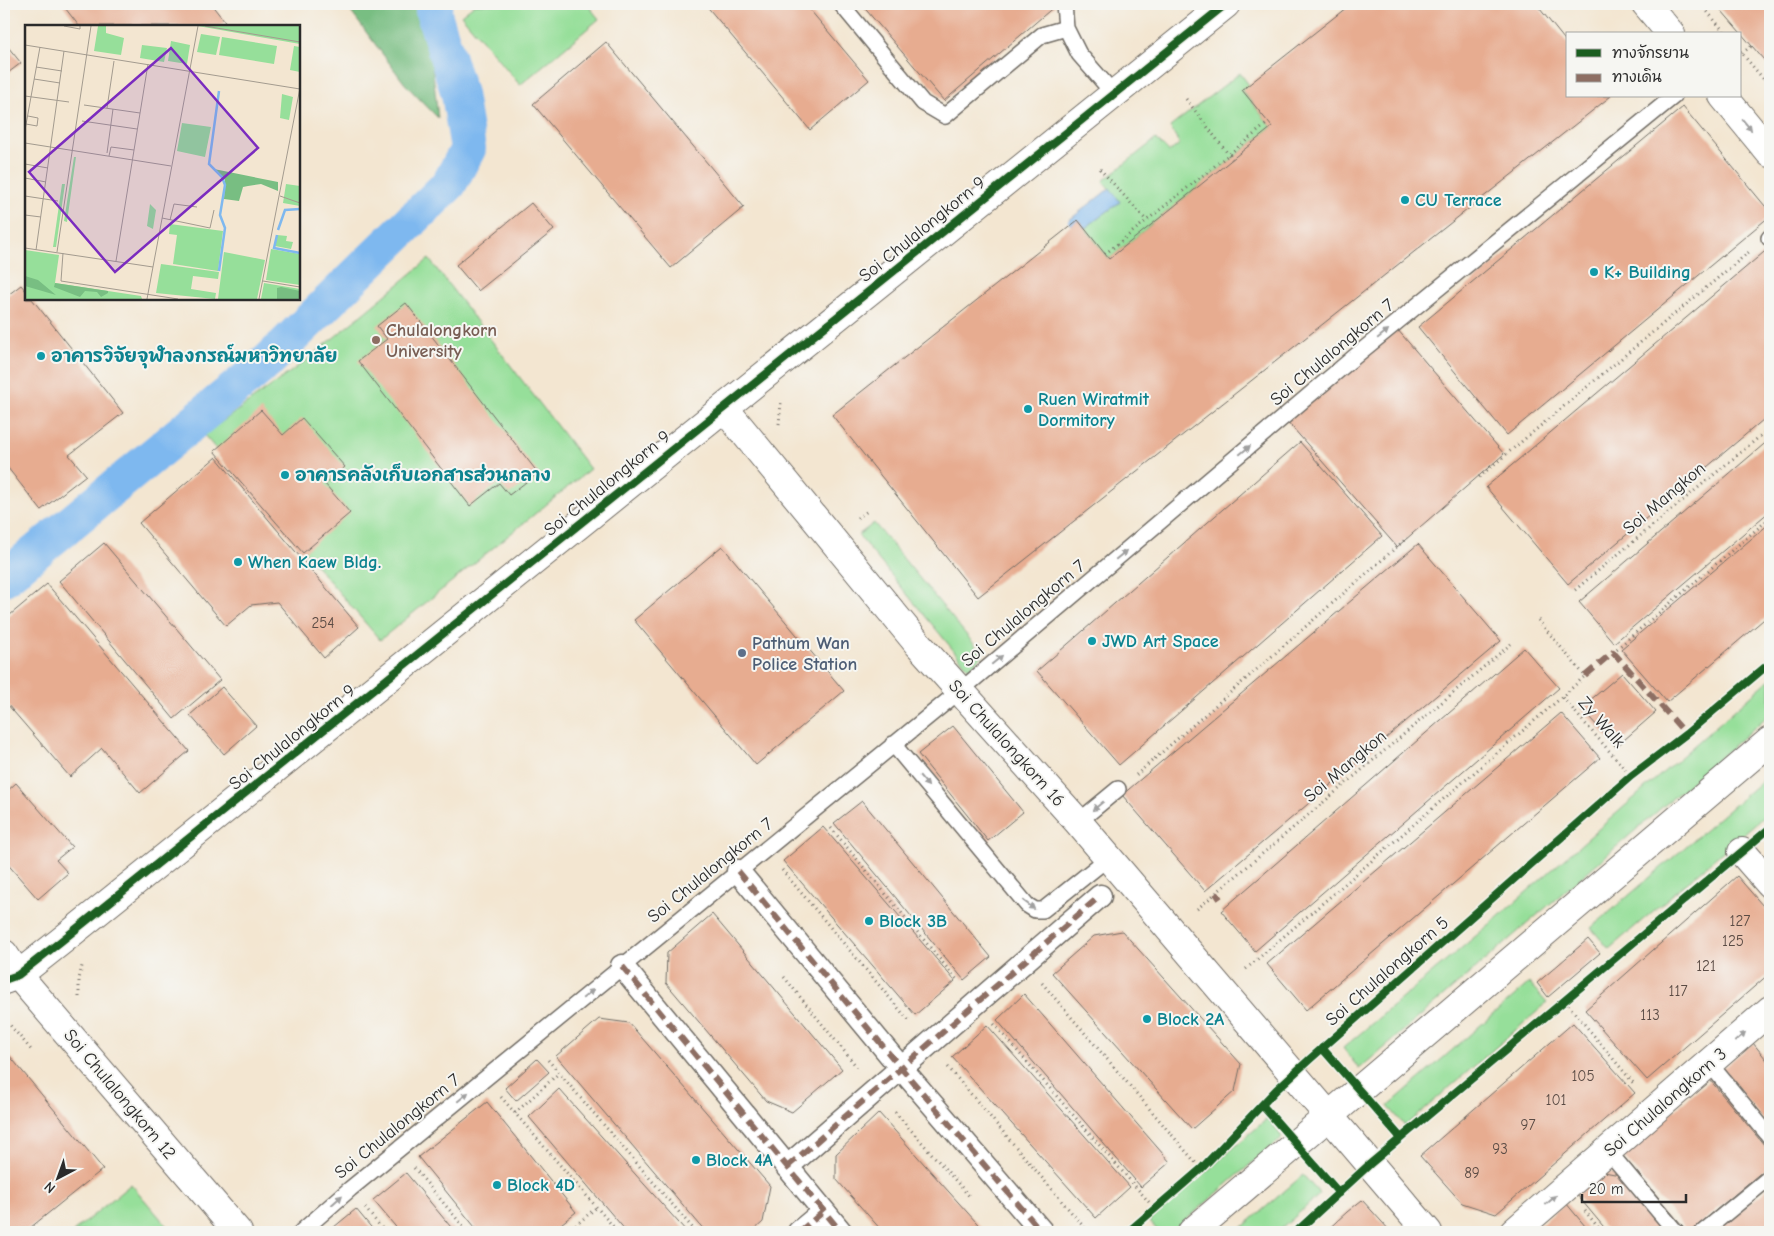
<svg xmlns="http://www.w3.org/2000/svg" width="1774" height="1236" font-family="'Comic Neue','Playpen Sans Thai',sans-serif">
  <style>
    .green { fill: #96df9a; stroke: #608562 }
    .forest { fill: #78be82; stroke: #527456 }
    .water { fill: #7eb8ef; stroke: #54728d }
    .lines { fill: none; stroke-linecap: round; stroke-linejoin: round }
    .canal { stroke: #7eb8ef; stroke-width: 36 }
    .building { fill: #e7ac90 }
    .service-casing { stroke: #716c65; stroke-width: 18 }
    .pedestrian-casing { stroke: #716c65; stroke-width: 25 }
    .minor-casing { stroke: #716c65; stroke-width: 30 }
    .tertiary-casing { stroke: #716c65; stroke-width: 30 }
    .path { stroke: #716c65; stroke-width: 3; stroke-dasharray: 1 4; stroke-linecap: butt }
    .service { stroke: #fff; stroke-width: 15 }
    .pedestrian { stroke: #fff; stroke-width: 22 }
    .minor { stroke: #fff; stroke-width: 28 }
    .tertiary { stroke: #fff; stroke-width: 28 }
    .quiet { stroke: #8d6e63; stroke-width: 6; stroke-dasharray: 12 6; stroke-linecap: butt }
    .cycleway-casing { stroke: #f6f6f2; stroke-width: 11 }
    .cycleway { stroke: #1b5e20; stroke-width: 8 }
    .oneway { fill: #a0a0a0 }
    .culture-dot { fill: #0f9aa8; stroke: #f6f6f2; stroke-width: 2 }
    .education-dot { fill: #8d6e63; stroke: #f6f6f2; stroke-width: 2 }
    .service-dot { fill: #5c6f8a; stroke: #f6f6f2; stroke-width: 2 }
    .labels { text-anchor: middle; stroke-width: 4; stroke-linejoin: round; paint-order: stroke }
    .number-label { font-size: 15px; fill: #5a4b44 }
    .culture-label { font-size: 18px; font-weight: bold; fill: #0d838f; stroke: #f6f6f2; text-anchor: start }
    .street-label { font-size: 18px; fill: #2b2b2b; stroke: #f6f6f2 }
    .education-label { font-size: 18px; font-weight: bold; fill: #785e54; stroke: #f6f6f2; text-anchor: start }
    .service-label { font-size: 18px; font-weight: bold; fill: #4e5e75; stroke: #f6f6f2; text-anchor: start }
    .inset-river { fill: none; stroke: #7eb8ef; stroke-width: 2.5 }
    .inset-road { fill: none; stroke: #a39b8f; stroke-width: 1 }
    .view { fill: #7b2cbf; fill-opacity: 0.15; stroke: #7b2cbf; stroke-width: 2.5 }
    .inset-edge { fill: none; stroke: #2b2b2b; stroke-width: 2.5 }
  </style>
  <rect width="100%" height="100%" fill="#f6f6f2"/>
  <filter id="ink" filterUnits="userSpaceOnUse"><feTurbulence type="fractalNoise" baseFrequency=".02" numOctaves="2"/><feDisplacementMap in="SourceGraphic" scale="10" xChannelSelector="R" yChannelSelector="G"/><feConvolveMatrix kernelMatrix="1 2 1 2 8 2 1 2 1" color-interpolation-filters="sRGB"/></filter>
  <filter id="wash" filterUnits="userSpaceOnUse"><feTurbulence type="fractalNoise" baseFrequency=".0096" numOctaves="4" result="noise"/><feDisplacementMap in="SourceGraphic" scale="20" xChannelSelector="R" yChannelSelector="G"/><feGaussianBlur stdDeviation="1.12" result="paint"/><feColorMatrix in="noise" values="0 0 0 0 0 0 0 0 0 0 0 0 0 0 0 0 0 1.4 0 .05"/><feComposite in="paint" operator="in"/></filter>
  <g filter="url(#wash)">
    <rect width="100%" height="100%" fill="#f3e6d1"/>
    <path class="green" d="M 475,4 L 587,4 L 599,19 L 520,85 L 461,15 Z
      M 1240,73 L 1249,85 L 1242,91 L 1272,127 L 1109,259 L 1085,228 L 1120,202 L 1103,181 L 1156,139 L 1169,152 L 1180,144 L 1170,127 Z
      M 429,259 L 590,469 L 380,640 L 204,435 L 308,359 Z
      M 874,523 L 983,655 L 969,669 L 858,535 Z
      M 1770,679 L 1770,714 L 1359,1069 L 1343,1048 L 1490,924 Z
      M 1770,774 L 1770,811 L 1609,949 L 1591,928 Z
      M 1529,983 L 1547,1003 L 1405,1126 L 1388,1106 Z
      M 1268,1118 L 1282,1137 L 1172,1232 L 1159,1232 L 1149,1221 Z
      M 1303,1175 L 1320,1194 L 1278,1232 L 1237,1232 Z
      M 131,1184 L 172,1232 L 73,1232 Z"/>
    <path class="forest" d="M 345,4 L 423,4 L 422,11 L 432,64 L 438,118 L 405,84 Z"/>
    <path class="water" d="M 1110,188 L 1120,202 L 1085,228 L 1078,220 L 1072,225 L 1068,221 Z"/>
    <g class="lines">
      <path class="canal" d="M 4,578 L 267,362 L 449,184 L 468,149 L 459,94 L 433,11 L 435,4"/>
    </g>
    <g id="blocks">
      <path class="building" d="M 62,4 L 211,4 L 225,22 L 220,26 L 79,26 Z
        M 705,4 L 805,4 L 869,80 L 810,130 Z
        M 861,4 L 1054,4 L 1056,5 L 944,101 Z
        M 1351,4 L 1536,4 L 1568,44 L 1568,96 L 1611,96 L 978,597 L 832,415 L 1078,220 L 1109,259 L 1272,127 L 1242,90 Z
        M 1716,4 L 1770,4 L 1770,67 Z
        M 4,42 L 21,63 L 4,76 Z
        M 606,42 L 744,207 L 671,268 L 533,104 Z
        M 1683,107 L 1770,212 L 1770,216 L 1507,435 L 1418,327 Z
        M 531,203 L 554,230 L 478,291 L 456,265 Z
        M 1770,247 L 1770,414 L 1568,584 L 1486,487 Z
        M 21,285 L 26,291 L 26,299 L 32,299 L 123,413 L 69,455 L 86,475 L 41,510 L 4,463 L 4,298 Z
        M 406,303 L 538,473 L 509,495 L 499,483 L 470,506 L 358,361 L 387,339 L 377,326 Z
        M 1397,329 L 1504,454 L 1397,547 L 1286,420 Z
        M 261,410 L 283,435 L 302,418 L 345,467 L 325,484 L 350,513 L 303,553 L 214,451 Z
        M 1770,439 L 1770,511 L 1614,643 L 1579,602 Z
        M 1300,442 L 1382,536 L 1119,765 L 1037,671 Z
        M 216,457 L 359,627 L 324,658 L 277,602 L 251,605 L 226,626 L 139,523 Z
        M 1770,523 L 1770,614 L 1667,702 L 1621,649 Z
        M 104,543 L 220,680 L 174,719 L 59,581 Z
        M 1418,544 L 1501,641 L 1205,891 L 1122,795 Z
        M 722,546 L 844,691 L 756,765 L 634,620 Z
        M 47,584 L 189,751 L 140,793 L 102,748 L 70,777 L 7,704 L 4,707 L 4,620 Z
        M 1524,648 L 1559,688 L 1255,951 L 1221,911 Z
        M 1622,673 L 1656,712 L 1616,747 L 1581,708 Z
        M 222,687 L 256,726 L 224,754 L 190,715 Z
        M 1561,713 L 1600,758 L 1306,1010 L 1267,964 Z
        M 953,726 L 1023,812 L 988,841 L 918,754 Z
        M 16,783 L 72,847 L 56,860 L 68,873 L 38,899 L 4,860 L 4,794 Z
        M 862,801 L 991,957 L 964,980 L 834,823 Z
        M 823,827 L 955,981 L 915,1015 L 783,861 Z
        M 1737,876 L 1770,914 L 1770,973 L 1647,1080 L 1585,1010 Z
        M 712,914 L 842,1069 L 792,1112 L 766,1101 L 666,983 L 667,953 Z
        M 1122,931 L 1241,1064 L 1235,1091 L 1192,1129 L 1052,973 L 1094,936 Z
        M 1588,939 L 1600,953 L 1548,997 L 1537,983 Z
        M 1024,994 L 1170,1162 L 1141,1187 L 997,1020 Z
        M 599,1019 L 629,1023 L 770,1186 L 763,1222 L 752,1232 L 706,1232 L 556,1056 Z
        M 1573,1023 L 1635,1093 L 1496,1214 L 1462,1203 L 1420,1156 Z
        M 987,1025 L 1130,1187 L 1096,1218 L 952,1057 Z
        M 1753,1043 L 1770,1064 L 1770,1128 L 1722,1069 Z
        M 4,1049 L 103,1169 L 25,1232 L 4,1232 Z
        M 537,1059 L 549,1072 L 516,1101 L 505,1088 Z
        M 1710,1080 L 1770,1152 L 1770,1165 L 1690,1232 L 1688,1232 L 1622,1155 Z
        M 559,1089 L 687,1232 L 627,1232 L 529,1117 Z
        M 487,1102 L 576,1212 L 551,1232 L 479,1232 L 418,1157 Z
        M 879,1113 L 940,1182 L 985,1232 L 883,1232 L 836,1179 L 836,1154 Z
        M 1604,1172 L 1620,1175 L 1668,1232 L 1608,1232 L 1577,1195 Z
        M 406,1173 L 455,1232 L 400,1232 L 373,1200 Z
        M 1770,1187 L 1770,1232 L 1714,1232 Z
        M 1362,1200 L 1391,1232 L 1325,1232 L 1347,1212 Z
        M 1566,1203 L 1590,1232 L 1532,1232 Z
        M 356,1209 L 375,1232 L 328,1232 Z"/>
    </g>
  </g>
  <g filter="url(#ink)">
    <use href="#blocks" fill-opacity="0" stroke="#716c65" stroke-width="1"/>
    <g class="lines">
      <defs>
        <path id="service" d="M 841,4 L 923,103 L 945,116 L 1042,35 L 1066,28
          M 1064,4 L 1066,28 L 1079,54 L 1114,94
          M 1769,238 L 1770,237
          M 893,744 L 1027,905 L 1035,910 L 1043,910 L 1108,858
          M 1078,822 L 1118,789
          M 1709,1063 L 1770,1137
          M 1608,1151 L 1676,1232
          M 301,1232 L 350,1189 L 973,680 L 1359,353 L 1674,96
          M 1703,1232 L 1770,1177"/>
        <path id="pedestrian" d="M 738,871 L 901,1068 L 1042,1232
          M 622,966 L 841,1232
          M 787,1167 L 1100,896
          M 799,1232 L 823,1212"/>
        <path id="minor" d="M 1646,4 L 1671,34
          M 1723,96 L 1770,153
          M 724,408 L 919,645 L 1078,822 L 1428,1232
          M 1742,852 L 1770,884
          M 4,980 L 18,975 L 60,942 L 1226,4
          M 1192,1232 L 1770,741
          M 1514,1232 L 1770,1010"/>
        <path id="tertiary" d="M 4,954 L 18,975 L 238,1232"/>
      </defs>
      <use href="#service" class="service-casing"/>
      <use href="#pedestrian" class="pedestrian-casing"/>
      <use href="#minor" class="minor-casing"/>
      <use href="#tertiary" class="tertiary-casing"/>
      <path class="path" d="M 1701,4 L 1726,34
        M 1740,51 L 1770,87
        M 1742,53 L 1752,46
        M 1186,99 L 1232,159
        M 1100,169 L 1147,221
        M 1105,254 L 1268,123
        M 779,424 L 781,403
        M 1479,477 L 1749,252
        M 857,518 L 869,510
        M 1575,590 L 1770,428
        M 1538,620 L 1585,676 L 1562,697 L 1631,776
        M 1613,652 L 1770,518
        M 1136,775 L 1407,538
        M 831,828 L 958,981
        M 782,870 L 910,1022
        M 1197,909 L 1512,643
        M 1246,969 L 1562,697
        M 784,977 L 857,1067
        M 1042,983 L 1201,1169
        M 79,997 L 79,979 L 82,966
        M 1565,1001 L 1635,1085
        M 4,1018 L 33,1052
        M 994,1024 L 1155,1209
        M 548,1060 L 696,1232
        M 948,1067 L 1088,1232
        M 501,1097 L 618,1232
        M 895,1112 L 970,1197
        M 515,1113 L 559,1073
        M 414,1168 L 468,1232
        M 365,1208 L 385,1232
        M 1585,1211 L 1602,1232
        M 568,1232 L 597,1207"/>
      <use href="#service" class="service"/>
      <use href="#pedestrian" class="pedestrian"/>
      <use href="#minor" class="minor"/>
      <use href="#tertiary" class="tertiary"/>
      <path class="quiet" d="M 1585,676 L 1613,652 L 1686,734
        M 738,871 L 901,1068 L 1042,1232
        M 1216,893 L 1220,899
        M 622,966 L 841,1232
        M 787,1167 L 1100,896
        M 799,1232 L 823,1212"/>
      <defs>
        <path id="cycleway" d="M 4,980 L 18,975 L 60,942 L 1226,4
          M 1322,1048 L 1401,1138
          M 1262,1105 L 1339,1193
          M 1128,1232 L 1201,1169 L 1276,1090 L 1310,1059 L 1631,776 L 1686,734 L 1770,663
          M 1296,1232 L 1370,1164 L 1770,828"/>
      </defs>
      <use href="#cycleway" class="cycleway-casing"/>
      <use href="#cycleway" class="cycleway"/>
    </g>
    <defs><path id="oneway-solid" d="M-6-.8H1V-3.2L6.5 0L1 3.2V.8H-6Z" transform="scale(1.25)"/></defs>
    <g class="oneway">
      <use href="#oneway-solid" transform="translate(1747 125) rotate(50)"/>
      <use href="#oneway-solid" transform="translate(1383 334) rotate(-39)"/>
      <use href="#oneway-solid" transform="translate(1245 450) rotate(-40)"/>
      <use href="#oneway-solid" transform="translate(1121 555) rotate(-40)"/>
      <use href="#oneway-solid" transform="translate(997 660) rotate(-40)"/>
      <use href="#oneway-solid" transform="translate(924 781) rotate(50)"/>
      <use href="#oneway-solid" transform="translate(1098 806) rotate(140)"/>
      <use href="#oneway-solid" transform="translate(1029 905) rotate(38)"/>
      <use href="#oneway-solid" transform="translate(588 994) rotate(-39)"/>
      <use href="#oneway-solid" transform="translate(1740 1037) rotate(-41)"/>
      <use href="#oneway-solid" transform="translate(463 1097) rotate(-40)"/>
      <use href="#oneway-solid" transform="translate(337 1200) rotate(-42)"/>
      <use href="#oneway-solid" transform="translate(1551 1200) rotate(-41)"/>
    </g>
  </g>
  <g class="culture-dot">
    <circle cx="1405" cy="200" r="5"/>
    <circle cx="1594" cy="272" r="5"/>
    <circle cx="41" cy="356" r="5"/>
    <circle cx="1028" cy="409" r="5"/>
    <circle cx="285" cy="475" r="5"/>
    <circle cx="238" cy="562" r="5"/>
    <circle cx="1092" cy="641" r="5"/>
    <circle cx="869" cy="921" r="5"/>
    <circle cx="1147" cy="1019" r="5"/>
    <circle cx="696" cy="1160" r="5"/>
    <circle cx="497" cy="1185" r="5"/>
  </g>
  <circle class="education-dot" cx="376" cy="340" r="5"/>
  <circle class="service-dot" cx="742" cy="653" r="5"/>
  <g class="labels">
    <g class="number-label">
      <text x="323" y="628">254</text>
      <text x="1740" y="926">127</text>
      <text x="1733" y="946">125</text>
      <text x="1706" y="971">121</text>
      <text x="1678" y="996">117</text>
      <text x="1650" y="1020">113</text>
      <text x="1583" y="1081">105</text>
      <text x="1556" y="1105">101</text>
      <text x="1528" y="1130">97</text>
      <text x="1500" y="1154">93</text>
      <text x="1472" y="1178">89</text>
    </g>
    <g class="culture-label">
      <text x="1415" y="206">CU Terrace</text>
      <text x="1604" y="278">K+ Building</text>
      <text x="51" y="362">อาคารวิจัยจุฬาลงกรณ์มหาวิทยาลัย</text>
      <text x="1038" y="405">Ruen Wiratmit<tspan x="1038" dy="21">Dormitory</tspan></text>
      <text x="295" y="481">อาคารคลังเก็บเอกสารส่วนกลาง</text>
      <text x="248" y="568">When Kaew Bldg.</text>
      <text x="1102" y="647">JWD Art Space</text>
      <text x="879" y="927">Block 3B</text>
      <text x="1157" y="1025">Block 2A</text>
      <text x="706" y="1166">Block 4A</text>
      <text x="507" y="1191">Block 4D</text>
    </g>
    <g class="street-label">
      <text transform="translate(922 229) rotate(-39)" y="6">Soi Chulalongkorn 9</text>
      <text transform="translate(1332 352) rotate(-40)" y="6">Soi Chulalongkorn 7</text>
      <text transform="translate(607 483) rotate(-39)" y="6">Soi Chulalongkorn 9</text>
      <text transform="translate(1664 498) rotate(-40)" y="6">Soi Mangkon</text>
      <text transform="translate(1023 613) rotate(-40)" y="6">Soi Chulalongkorn 7</text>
      <text transform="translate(1602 722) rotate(49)" y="6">Zy Walk</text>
      <text transform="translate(292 737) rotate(-39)" y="6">Soi Chulalongkorn 9</text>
      <text transform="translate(1007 743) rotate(48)" y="6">Soi Chulalongkorn 16</text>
      <text transform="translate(1345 766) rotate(-40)" y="6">Soi Mangkon</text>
      <text transform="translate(710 870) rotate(-39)" y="6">Soi Chulalongkorn 7</text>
      <text transform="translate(1387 971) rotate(-41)" y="6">Soi Chulalongkorn 5</text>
      <text transform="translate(120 1094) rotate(50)" y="6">Soi Chulalongkorn 12</text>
      <text transform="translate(1665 1102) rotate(-41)" y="6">Soi Chulalongkorn 3</text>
      <text transform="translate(397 1126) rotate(-39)" y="6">Soi Chulalongkorn 7</text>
    </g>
    <g class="education-label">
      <text x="386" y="336">Chulalongkorn<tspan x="386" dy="21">University</tspan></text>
    </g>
    <g class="service-label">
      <text x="752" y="649">Pathum Wan<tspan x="752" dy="21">Police Station</tspan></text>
    </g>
  </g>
  <g transform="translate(25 25)">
    <rect width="275" height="275" fill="#f3e6d1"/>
    <path d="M 73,1 L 81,1 L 81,8 L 99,13 L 96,30 L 69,26 ZM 169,1 L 275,1 L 275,19 L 173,1 ZM 176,9 L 195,12 L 191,30 L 172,27 ZM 197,12 L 252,21 L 249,39 L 194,30 ZM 146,16 L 165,20 L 162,39 L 143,36 ZM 117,20 L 142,23 L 139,37 L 115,33 ZM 269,21 L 275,22 L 275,47 L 265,45 ZM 257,69 L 268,72 L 264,95 L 255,93 ZM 157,98 L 186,102 L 180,132 L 152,126 ZM 49,132 L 51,132 L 42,197 L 39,196 ZM 37,159 L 40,159 L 31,222 L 28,222 ZM 261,159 L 275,161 L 275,181 L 258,178 ZM 125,179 L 131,185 L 128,204 L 122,201 ZM 145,199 L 198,206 L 193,246 L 148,239 L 152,210 L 144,209 ZM 252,210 L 262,211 L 261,216 L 268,217 L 266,224 L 250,221 ZM 246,224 L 275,229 L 275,260 L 241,255 ZM 0,225 L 34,230 L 30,258 L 116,271 L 117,274 L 0,274 ZM 199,227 L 240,235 L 232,274 L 193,274 ZM 136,239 L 194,247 L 193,254 L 168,251 L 166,264 L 191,268 L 190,274 L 131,268 ZM 239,258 L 275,264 L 275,274 L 236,274 Z" fill="#96df9a"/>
    <path d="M 189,144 L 253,157 L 253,166 L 236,159 L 223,161 L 218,162 L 214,176 L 199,174 L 200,155 ZM 0,251 L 13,255 L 31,270 L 0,261 ZM 30,258 L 83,266 L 83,268 L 76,272 L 72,267 L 60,266 L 55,272 L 29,262 ZM 256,262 L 275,266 L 275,274 L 252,274 L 252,263 Z" fill="#78be82"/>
    <path class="inset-river" d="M 194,66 L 184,139 L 197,152 L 200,160 L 195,190 L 200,203 L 194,246M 253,205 L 260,185 L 275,184M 252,210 L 249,223 L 275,228"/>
    <path class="inset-road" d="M 39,1 L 55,4 L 55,1M 180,1 L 275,17M 0,20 L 275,64M 11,42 L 37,46M 9,54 L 35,58M 0,71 L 44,77M 59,80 L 115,88M 82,83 L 89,36M 57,96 L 112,104M 1,99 L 12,101 L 13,93 L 3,91M 0,105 L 15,22M 0,118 L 146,141M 82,128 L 88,84M 84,131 L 86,122 L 109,125M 0,139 L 23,143M 0,153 L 21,157M 0,171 L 33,176M 255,171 L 275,178M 0,190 L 16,192M 137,193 L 185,203 L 189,185M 145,195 L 149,179 L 172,182M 0,223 L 128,242M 11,225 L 39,26M 32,227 L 66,1M 38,228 L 36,256 L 153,274M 91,236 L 123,39M 238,256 L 275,262M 122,274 L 173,1M 234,274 L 275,63"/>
    <path class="view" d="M 146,23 L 233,123 L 90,247 L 4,147 Z"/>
    <rect width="275" height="275" class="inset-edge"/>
  </g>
  <rect width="1774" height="1236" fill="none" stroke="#f6f6f2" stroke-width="20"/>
  <rect x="1566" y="32" width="175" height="65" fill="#f6f6f2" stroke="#a5a5a2"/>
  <rect x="1576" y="49" width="25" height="8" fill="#1b5e20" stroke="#a5a5a2"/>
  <text x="1612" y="58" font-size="15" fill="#2b2b2b">ทางจักรยาน</text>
  <rect x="1576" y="74" width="25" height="8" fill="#8d6e63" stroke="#a5a5a2"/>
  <text x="1612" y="82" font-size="15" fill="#2b2b2b">ทางเดิน</text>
  <g transform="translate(58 1178) rotate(221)" stroke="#f6f6f2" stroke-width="4" paint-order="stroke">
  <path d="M0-4L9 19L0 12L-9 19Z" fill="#2b2b2b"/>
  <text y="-8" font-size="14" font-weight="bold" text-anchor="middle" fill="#2b2b2b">N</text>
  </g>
  <path d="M1582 1194v8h104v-8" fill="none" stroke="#2b2b2b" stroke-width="2.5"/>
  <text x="1589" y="1194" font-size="15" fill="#2b2b2b" stroke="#f6f6f2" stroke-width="4" paint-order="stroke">20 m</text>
</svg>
